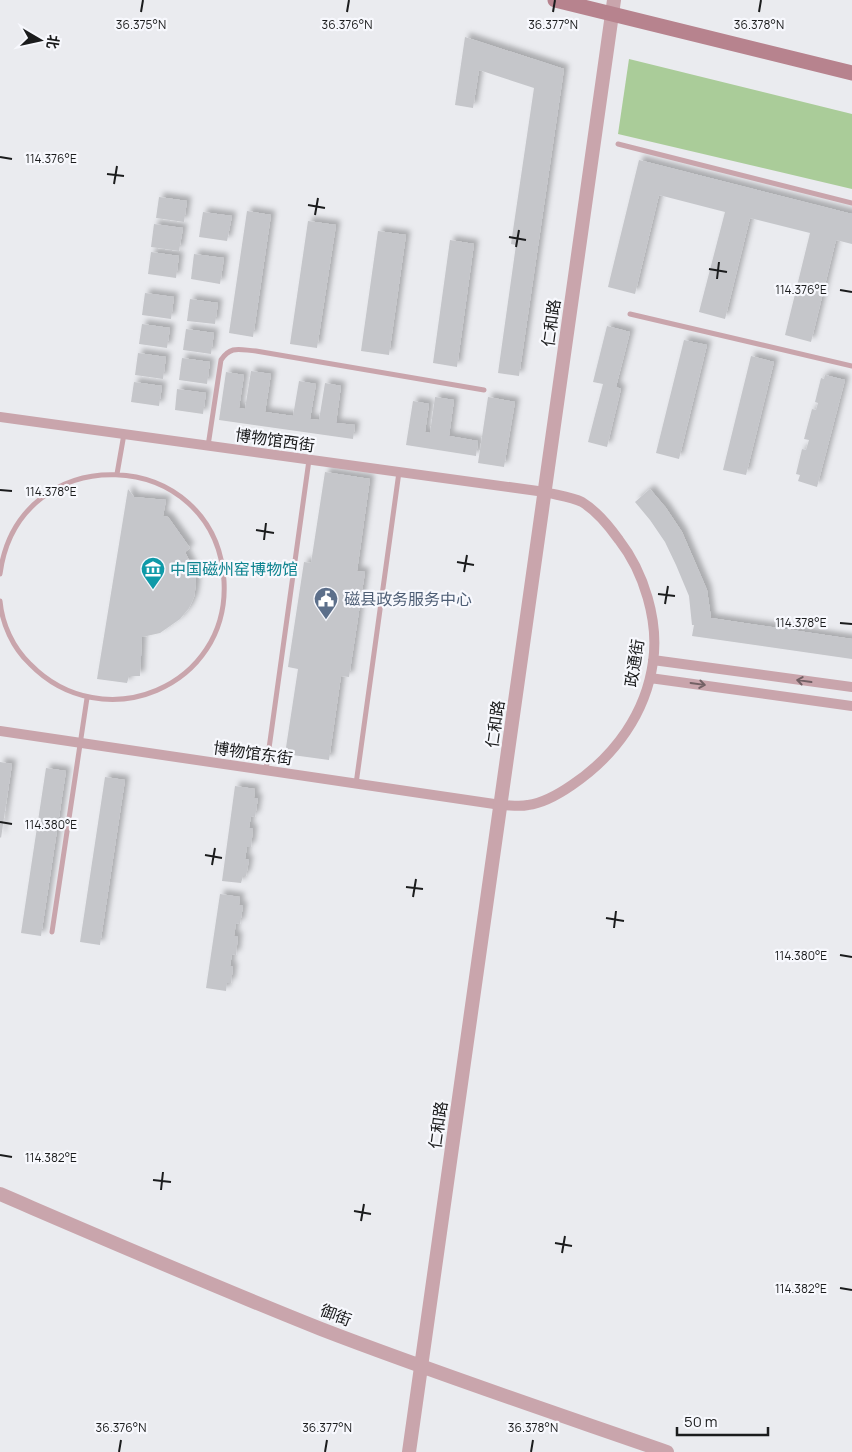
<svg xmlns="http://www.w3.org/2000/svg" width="852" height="1452" font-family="Manrope,'Noto Sans SC',sans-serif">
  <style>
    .green { fill: #ac9 }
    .building { fill: #c5c6ca; filter: url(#shadow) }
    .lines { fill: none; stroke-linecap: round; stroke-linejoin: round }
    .service { stroke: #c9a5ac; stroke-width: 5 }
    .minor { stroke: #c9a5ac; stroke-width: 10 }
    .tertiary { stroke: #c9a5ac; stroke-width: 14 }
    .secondary { stroke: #b7838e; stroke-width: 15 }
    .oneway { stroke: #726064 }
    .ticks { fill: none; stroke: #1b1c1d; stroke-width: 2 }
    .labels { text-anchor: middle; stroke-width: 4.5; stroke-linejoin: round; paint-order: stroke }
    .street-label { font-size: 16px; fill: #1b1c1d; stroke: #f7f8fd }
    .culture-label { font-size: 16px; fill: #0d838f; stroke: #f7f8fd; text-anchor: start }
    .service-label { font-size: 16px; fill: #4e5e75; stroke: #f7f8fd; text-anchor: start }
    .ticks-label { font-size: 12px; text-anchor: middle; fill: #1b1c1d; stroke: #f7f8fd; stroke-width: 4.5; stroke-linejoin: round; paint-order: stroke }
  </style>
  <defs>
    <filter id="shadow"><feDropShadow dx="4.5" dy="-4.5" stdDeviation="2.5" flood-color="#0004"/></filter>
  </defs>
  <rect width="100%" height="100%" fill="#eaebef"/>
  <path class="green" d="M 629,59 L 852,114 L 852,189 L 618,134 Z"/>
  <path class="building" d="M 465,37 L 564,69 L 519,376 L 498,373 L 516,245 L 511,244 L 534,88 L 479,70 L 473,108 L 455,105 Z
    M 639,160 L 852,214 L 852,244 L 836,240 L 811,342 L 785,335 L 810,233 L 750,218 L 725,319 L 699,312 L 725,212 L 659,195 L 635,294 L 608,287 Z
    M 159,197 L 187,201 L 184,222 L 156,218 Z
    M 247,211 L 271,215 L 253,337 L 229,333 Z
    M 203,212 L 232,216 L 227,241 L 199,237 Z
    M 308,221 L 336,225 L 317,348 L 290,344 Z
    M 154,224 L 183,228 L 179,251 L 151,247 Z
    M 378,231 L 406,235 L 389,355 L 361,351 Z
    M 450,240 L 474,244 L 457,367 L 433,363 Z
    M 151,252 L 179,256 L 176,278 L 148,274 Z
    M 194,254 L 224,258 L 220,284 L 191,279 Z
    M 145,293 L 174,297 L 171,319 L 142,315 Z
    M 190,299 L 218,303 L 215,324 L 187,321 Z
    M 142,324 L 170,328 L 167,348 L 139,344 Z
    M 607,326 L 630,332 L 616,387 L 621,389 L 607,447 L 588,442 L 603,384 L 593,382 Z
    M 186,329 L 214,333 L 211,354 L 183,350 Z
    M 684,340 L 707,345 L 679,459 L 656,453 Z
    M 138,353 L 166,357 L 163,379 L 135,375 Z
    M 751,356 L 774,362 L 746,475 L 723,470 Z
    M 182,358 L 210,362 L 207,384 L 179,380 Z
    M 251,371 L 271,374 L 265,412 L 293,416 L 299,381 L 316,384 L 310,419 L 319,420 L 325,383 L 341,386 L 336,423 L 355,425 L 353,439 L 219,420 L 226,372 L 244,375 L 239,408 L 245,409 Z
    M 825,375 L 845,380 L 817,487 L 798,481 L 800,475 L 796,474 L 802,449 L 806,450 L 809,440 L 804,439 L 812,409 L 816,410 L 818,403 L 815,402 L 821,378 L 824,379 Z
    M 134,382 L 162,386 L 159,406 L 131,402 Z
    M 177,389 L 206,393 L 203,414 L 175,410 Z
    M 435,397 L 454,400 L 449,436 L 478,441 L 476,456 L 406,445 L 413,401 L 429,404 L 425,432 L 430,433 Z
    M 488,397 L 515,402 L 504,467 L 478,463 Z
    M 325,472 L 370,479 L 357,571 L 365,572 L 349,677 L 341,676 L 329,760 L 285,754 L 298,669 L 288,667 L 304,562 L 311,563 Z
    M 128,489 L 134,497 L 166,500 L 163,516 L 168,517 L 190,548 L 185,552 L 195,572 L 196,584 L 194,597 L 189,608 L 180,619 L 160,633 L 142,637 L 140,676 L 129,676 L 127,683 L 97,679 Z
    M 650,489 L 666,508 L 682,532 L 707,590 L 711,618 L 852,639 L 852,659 L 692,636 L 694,625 L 692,625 L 689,596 L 676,565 L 665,542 L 650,520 L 635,502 Z
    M 0,762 L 12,764 L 1,838 L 0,837 Z
    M 46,768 L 66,771 L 41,936 L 21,933 Z
    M 105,777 L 125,780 L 100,945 L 80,942 Z
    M 235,786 L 255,789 L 254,798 L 258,798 L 255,817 L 251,816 L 249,828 L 253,829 L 251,847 L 247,847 L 245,859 L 249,860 L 246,876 L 243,876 L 241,883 L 222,881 Z
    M 220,894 L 240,897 L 239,905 L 243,906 L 240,924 L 236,923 L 234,936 L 238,936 L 236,955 L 232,954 L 230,966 L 233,967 L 231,983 L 227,983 L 226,991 L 206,988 Z"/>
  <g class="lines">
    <path class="service" d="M 618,144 L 852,203
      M 630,314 L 852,366
      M 208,446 L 221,360 C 231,345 240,350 256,351 L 484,390
      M 117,474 L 124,434
      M 0,574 C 18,437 216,444 224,581 C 230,687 103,739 30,664 C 13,648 2,624 0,601
      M 266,770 L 309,460
      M 356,784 L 399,472
      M 52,932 L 87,698"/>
    <path class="minor" d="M 0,417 L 545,492 C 556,495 572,497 582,502 C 597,511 609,526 619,540 C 644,572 659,621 653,662 C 646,713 615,756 572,785 C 559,794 544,803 528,805 C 519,807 510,805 501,805 L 0,731
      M 653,660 L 852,687
      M 650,678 L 852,706"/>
    <path class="tertiary" d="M 0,1194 C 107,1240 213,1286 321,1329 C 435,1373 552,1412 667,1452
      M 409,1452 L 614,0"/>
    <path class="secondary" d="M 555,0 L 852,73"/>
  </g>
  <defs><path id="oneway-shaft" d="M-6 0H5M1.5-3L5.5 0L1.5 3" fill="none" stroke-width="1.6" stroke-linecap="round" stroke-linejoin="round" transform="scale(1.25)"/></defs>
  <g class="oneway">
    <use href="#oneway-shaft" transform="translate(804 681) rotate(-172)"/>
    <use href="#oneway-shaft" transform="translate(698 684) rotate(8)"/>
  </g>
  <path class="ticks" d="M 141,12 L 143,0M 347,12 L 349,0M 553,12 L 555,0M 759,12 L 761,0M 0,157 L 12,159M 107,174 L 124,176M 114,184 L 117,166M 308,205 L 325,208M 315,215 L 318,198M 509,237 L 526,240M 516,247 L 519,230M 709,269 L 727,272M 717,279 L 719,262M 840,290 L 852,292M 0,490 L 12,491M 256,530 L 274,533M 264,540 L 266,523M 457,562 L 474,565M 464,572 L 467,555M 658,594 L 675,596M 665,604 L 668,586M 840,623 L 852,624M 0,822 L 12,824M 205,855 L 222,858M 212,865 L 215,848M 406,887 L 423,889M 413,897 L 416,879M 606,918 L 624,921M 614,928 L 616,911M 840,955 L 852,957M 0,1155 L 12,1157M 153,1180 L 171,1182M 161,1190 L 163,1172M 354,1211 L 371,1214M 361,1221 L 364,1204M 555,1243 L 572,1246M 562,1253 L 565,1236M 840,1288 L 852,1290M 119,1452 L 121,1440M 325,1452 L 327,1440M 531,1452 L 533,1440"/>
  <defs>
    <symbol id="museum-pin" viewBox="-11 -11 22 30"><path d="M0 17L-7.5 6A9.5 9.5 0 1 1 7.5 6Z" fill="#0f9aa8" stroke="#f7f8fd"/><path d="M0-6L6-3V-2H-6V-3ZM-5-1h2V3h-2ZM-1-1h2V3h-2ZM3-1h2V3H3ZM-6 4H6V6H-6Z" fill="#fff"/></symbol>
    <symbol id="civic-pin" viewBox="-11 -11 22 30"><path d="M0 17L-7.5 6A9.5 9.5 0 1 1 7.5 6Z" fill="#5c6f8a" stroke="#f7f8fd"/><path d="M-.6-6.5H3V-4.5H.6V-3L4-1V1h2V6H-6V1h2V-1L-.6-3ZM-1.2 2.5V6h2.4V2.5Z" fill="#fff"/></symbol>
  </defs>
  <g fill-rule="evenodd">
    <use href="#museum-pin" x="139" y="555" width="28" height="38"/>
    <use href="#civic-pin" x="312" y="585" width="28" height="38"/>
  </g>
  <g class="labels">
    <g class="street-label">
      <text transform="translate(551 323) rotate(-82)" y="6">仁和路</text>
      <text transform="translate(275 440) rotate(8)" y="6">博物馆西街</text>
      <text transform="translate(634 663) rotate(-81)" y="6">政通街</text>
      <text transform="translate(495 724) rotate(-82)" y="6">仁和路</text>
      <text transform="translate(253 753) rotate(8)" y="6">博物馆东街</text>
      <text transform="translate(438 1125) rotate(-82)" y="6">仁和路</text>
      <text transform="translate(336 1315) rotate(21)" y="6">御街</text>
    </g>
    <g class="culture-label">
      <text x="170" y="575">中国磁州窑博物馆</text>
    </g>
    <g class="service-label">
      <text x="344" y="605">磁县政务服务中心</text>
    </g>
  </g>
  <g class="ticks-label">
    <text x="347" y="29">36.376°N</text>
    <text x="553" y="29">36.377°N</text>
    <text x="759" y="29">36.378°N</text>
    <text x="141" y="29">36.375°N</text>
    <text x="51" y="163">114.376°E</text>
    <text x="801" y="294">114.376°E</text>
    <text x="51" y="496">114.378°E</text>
    <text x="801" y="627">114.378°E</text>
    <text x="51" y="829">114.380°E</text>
    <text x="801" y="960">114.380°E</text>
    <text x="51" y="1162">114.382°E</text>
    <text x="801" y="1293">114.382°E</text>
    <text x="121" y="1432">36.376°N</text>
    <text x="327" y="1432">36.377°N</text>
    <text x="533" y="1432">36.378°N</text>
  </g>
  <g transform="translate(40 40) rotate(99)" stroke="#f7f8fd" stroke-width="4" paint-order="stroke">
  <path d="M0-4L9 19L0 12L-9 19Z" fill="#1b1c1d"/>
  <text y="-8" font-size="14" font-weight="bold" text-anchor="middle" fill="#1b1c1d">北</text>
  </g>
  <path d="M677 1427v8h91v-8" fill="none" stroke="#1b1c1d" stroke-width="2.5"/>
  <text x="684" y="1427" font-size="15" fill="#1b1c1d" stroke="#f7f8fd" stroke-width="4" paint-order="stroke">50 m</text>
</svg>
